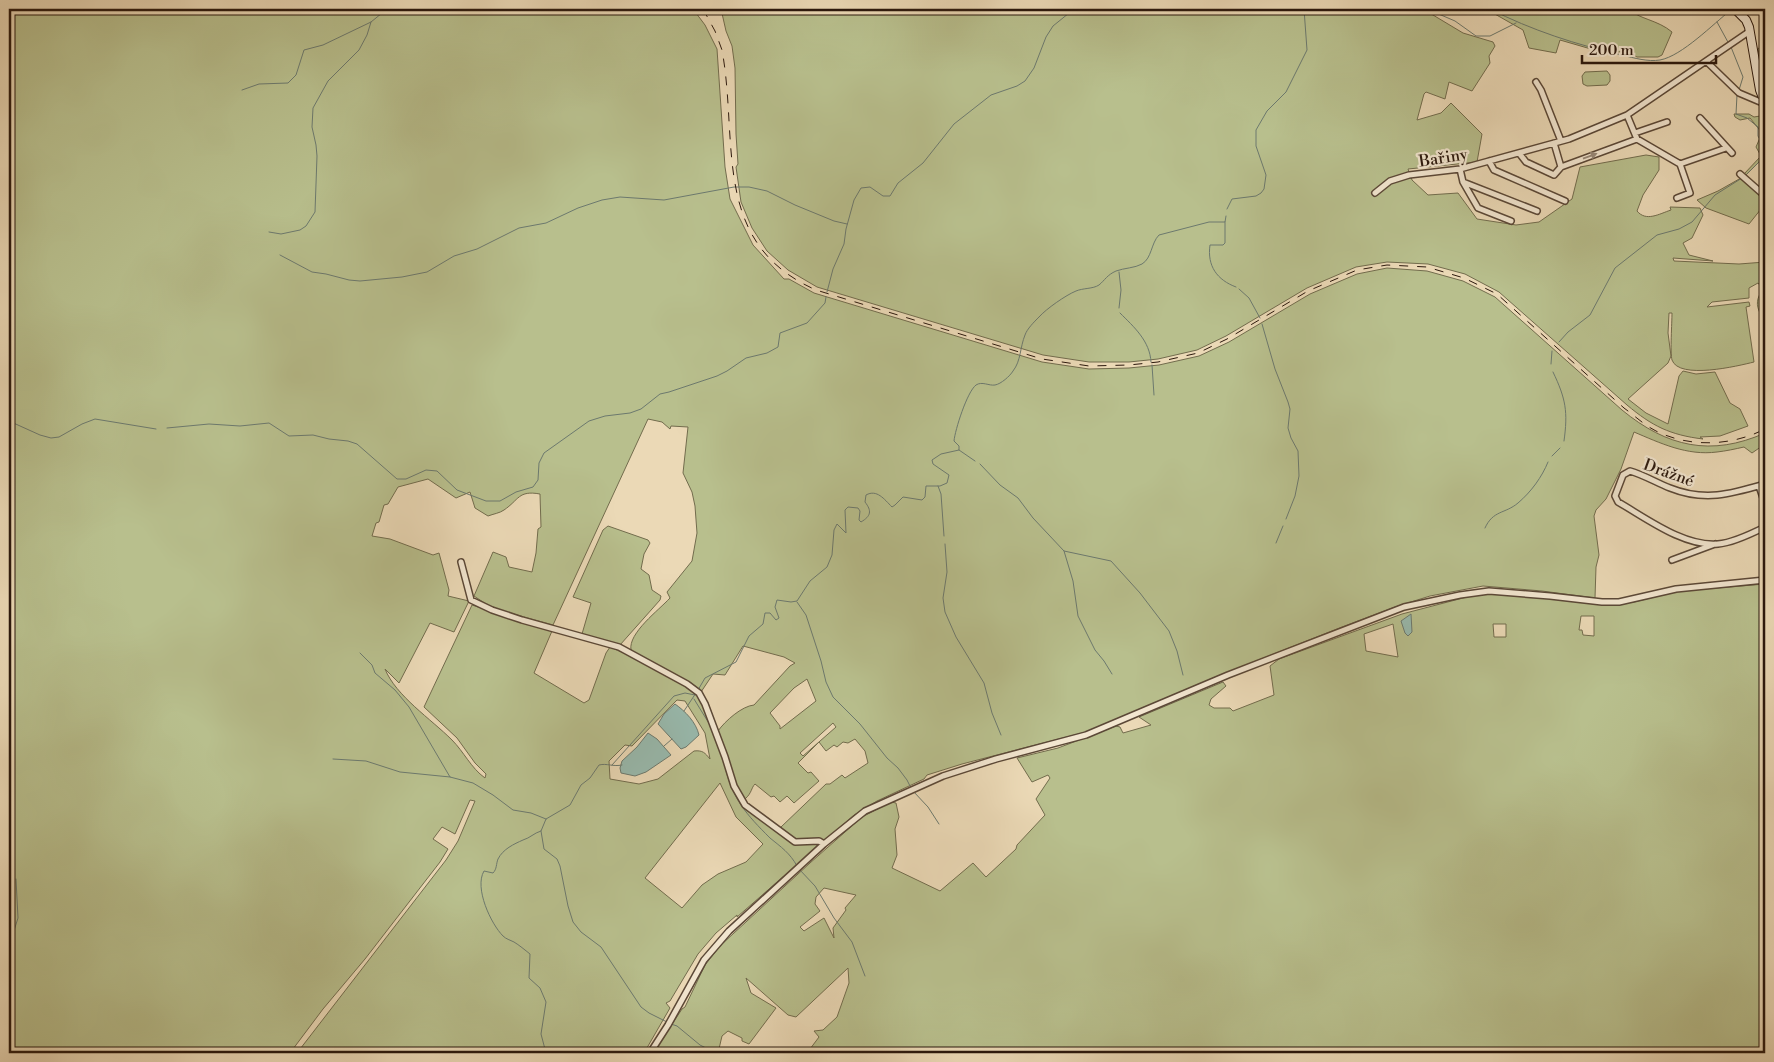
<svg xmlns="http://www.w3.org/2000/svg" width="1774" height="1062" font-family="'Libre Bodoni',serif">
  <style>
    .green { fill: #b8bf8d; stroke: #726c4d; fill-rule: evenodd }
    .water { fill: #98baae; stroke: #6c796e }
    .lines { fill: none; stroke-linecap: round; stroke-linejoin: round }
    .stream { stroke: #6c796e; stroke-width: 1 }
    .street-casing { stroke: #5b4837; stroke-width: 8 }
    .secondary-casing { stroke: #2b180d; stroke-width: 10 }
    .street { stroke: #f2e6d0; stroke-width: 5 }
    .secondary { stroke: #f2e6d0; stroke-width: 8 }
    .rail { stroke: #2b180d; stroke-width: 1; stroke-dasharray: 9 9; stroke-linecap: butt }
    .oneway { fill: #988978 }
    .labels { text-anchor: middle; stroke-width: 4.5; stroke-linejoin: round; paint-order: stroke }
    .street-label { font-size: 16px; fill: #2b180d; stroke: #f2e6d0 }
  </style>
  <rect width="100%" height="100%" fill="#ebd9b6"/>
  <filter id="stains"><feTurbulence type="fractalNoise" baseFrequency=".004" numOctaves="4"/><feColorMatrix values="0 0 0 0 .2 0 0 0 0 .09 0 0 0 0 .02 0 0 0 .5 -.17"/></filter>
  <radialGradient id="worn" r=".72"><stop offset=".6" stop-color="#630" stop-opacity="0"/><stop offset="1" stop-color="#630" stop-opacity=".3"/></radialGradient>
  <path class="green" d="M 9,9 L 693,9 L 705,25 L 717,49 L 725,167 L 730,199 L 753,245 L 784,279 L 789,279 L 814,293 L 1042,362 L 1089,369 L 1129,368 L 1159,365 L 1199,356 L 1229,342 L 1310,294 L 1357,274 L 1387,268 L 1427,271 L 1463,281 L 1495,297 L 1622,410 C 1667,447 1711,457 1765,433 L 1765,444 L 1752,453 L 1744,447 C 1735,449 1726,451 1717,452 C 1687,456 1660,443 1634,432 L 1621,469 L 1606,499 L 1596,510 L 1594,516 L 1599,555 L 1596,567 L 1595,598 L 1542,591 L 1483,586 L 1430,596 L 1395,607 L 1342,627 L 1218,676 L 1086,732 L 962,764 L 927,775 L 924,779 L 877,801 L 854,815 L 737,917 L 737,915 L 716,933 L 698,954 L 670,1001 L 666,1003 L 670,1008 L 644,1053 L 297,1053 L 446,860 L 458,841 L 475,801 L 470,800 L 455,834 L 442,827 L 433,839 L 448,849 L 440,862 L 365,959 L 323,1009 L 290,1053 L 9,1053 ZM 648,419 L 662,422 L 670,429 L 671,426 L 688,427 L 683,473 L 692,492 L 695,506 L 697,533 L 692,561 L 667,592 L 670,598 C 659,610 628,633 631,650 L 634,652 L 663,668 L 659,672 L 633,657 L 610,647 L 606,653 L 589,700 L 584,703 L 534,673 L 552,631 L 472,605 L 424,707 L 457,738 L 475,763 L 486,774 L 485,778 C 471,768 464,752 452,740 C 431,719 396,696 385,669 L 399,683 L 430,623 L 454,632 L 469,601 L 448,596 L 449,590 L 439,553 L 433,555 L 390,539 L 372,536 L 376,523 L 379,522 L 384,505 L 388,504 L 398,487 L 428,479 L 456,498 L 470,492 L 475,508 L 488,516 C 493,514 500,513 504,510 C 519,500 518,490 540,494 L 541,527 L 538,529 L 536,553 L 532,572 L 509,567 L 506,557 L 493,552 L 474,596 L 492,608 L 553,625 ZM 743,646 L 784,657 L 795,663 L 790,666 L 754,705 C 742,706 725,721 718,731 L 708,703 L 701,692 L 713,674 L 725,675 ZM 807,679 L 816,701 L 780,729 L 780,726 L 770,713 L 794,688 ZM 677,700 L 685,701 L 705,733 L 710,759 C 705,753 703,750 694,751 L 658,779 L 639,784 L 610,779 L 609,761 L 625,745 L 632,746 ZM 833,723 L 836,727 L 803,756 L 800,753 ZM 855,739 L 865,751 L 868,763 L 845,778 L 842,775 L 830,784 L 826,784 L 781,827 L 781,829 L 746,802 L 745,799 C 752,793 751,788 755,784 L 771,797 L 774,796 L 780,802 L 787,796 L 794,803 L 819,781 L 811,772 L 808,773 L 798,763 L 819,742 L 826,751 L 834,745 L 837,747 L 843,742 L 848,743 ZM 720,783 L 736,817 L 763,844 L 746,862 L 718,874 L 702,885 L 682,908 L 645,878 Z
    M 721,9 L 1423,9 L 1463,33 L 1493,42 L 1495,46 L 1489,56 L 1490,63 L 1472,91 L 1449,82 L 1445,99 L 1426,92 L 1424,94 L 1417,120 L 1441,113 L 1451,103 L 1482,134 L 1477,162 L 1408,169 L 1412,180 L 1428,195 L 1458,193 L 1477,219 L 1516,225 L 1539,222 L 1572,199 L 1580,167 L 1646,155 L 1659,157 L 1659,170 L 1643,195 L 1637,211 C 1646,222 1659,214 1671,210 L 1670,207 L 1700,208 L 1703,215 L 1692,238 L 1683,243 L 1689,255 L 1713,261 L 1673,258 L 1674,261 L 1739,264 L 1765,262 L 1765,316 L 1761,315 C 1755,304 1757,298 1763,289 L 1758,283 L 1749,288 L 1749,298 L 1712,302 L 1707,307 L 1749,302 L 1750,306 L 1746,307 L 1754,362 C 1738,366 1679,380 1672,360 C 1670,353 1672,322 1672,313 L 1669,313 L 1668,333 L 1671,356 L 1668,363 L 1628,399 L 1646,413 L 1668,424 L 1679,376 L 1683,371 L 1696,374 L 1715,372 L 1730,403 L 1740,409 L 1748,426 L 1720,436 L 1700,437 L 1703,439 C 1670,435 1652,426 1627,405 L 1499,292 L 1465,274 L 1428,264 L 1387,262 L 1356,267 L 1307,288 L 1226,336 L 1197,350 L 1158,359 L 1129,362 L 1089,362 L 1043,355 L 817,287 L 788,270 L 767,251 L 752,228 L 741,202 L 736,167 L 738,164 L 736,134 L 735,68 L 732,46 L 726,31 Z
    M 1486,9 L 1628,9 C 1639,19 1658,20 1672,32 L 1662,55 L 1658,57 L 1637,57 L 1633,55 L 1628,47 L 1620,52 L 1591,49 L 1560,40 L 1556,53 L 1529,48 L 1523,30 Z
    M 1765,41 L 1765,85 L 1758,49 Z
    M 1607,71 L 1610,75 L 1610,81 L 1607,85 L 1587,86 L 1583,84 L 1582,76 L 1585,72 Z
    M 1734,114 L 1749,114 L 1754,117 L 1760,116 L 1765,123 L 1765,156 L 1746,175 L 1744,174 L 1761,156 L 1756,147 L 1762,133 L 1750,118 L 1740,120 L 1735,117 Z
    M 1741,178 L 1765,198 L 1765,204 L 1749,224 L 1706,208 L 1697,200 L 1718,191 Z
    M 608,526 L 648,540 L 650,543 L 644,554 L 641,569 L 649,575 L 652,590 L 661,596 L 660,600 L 620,645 L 582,634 L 591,603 L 573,597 L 603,530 Z
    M 1765,584 L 1765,1053 L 807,1053 L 819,1037 L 814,1031 L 823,1030 L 837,1017 L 849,983 L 848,968 L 796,1017 L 788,1015 L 746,978 L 751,993 L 776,1008 L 749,1044 L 742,1041 L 742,1038 L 728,1031 L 722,1036 L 718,1053 L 653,1053 L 682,1009 L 685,1007 L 705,965 L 721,945 L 810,863 L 862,817 L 891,802 L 896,803 L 899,817 L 895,829 L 897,855 L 892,868 L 940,891 L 973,863 L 986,877 L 1016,849 L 1017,845 L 1045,815 L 1036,799 L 1050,778 L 1048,775 L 1032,782 L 1017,758 L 1058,748 L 1116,726 L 1120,727 L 1123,733 L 1151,725 L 1139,717 L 1223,682 L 1226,686 L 1211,699 L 1209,705 L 1214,708 L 1230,708 L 1233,711 L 1274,695 L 1270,666 L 1279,659 L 1402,614 L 1482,593 L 1613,604 L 1634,602 L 1679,591 ZM 1581,616 L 1594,616 L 1594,636 L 1583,635 L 1582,630 L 1579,630 ZM 1393,624 L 1398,657 L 1366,651 L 1364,634 ZM 1493,624 L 1506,624 L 1506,637 L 1494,637 ZM 824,888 L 856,895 L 845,908 L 846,910 L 833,928 L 834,938 L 824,918 L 804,931 L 800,927 L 820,911 L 815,904 L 816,897 Z"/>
  <path class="water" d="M 1411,614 L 1412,632 L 1408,636 L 1405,633 L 1401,621 Z
    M 675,704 C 685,711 696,722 699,735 L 686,747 L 681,749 L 658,724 L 664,714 Z
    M 648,733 L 657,739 L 671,755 L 646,772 L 635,776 L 621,773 L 620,768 L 622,761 L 637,747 Z"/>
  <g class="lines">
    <path class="stream" d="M 1431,9 L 1434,12 L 1455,21 L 1476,36 L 1490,36 L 1516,23
      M 1490,9 C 1531,30 1577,45 1622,55 C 1634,58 1648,62 1660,60 C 1682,56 1713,24 1731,10
      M 1717,22 L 1729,44
      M 1731,47 L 1743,77 L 1739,90
      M 242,90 L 259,84 L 288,83 L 296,75 L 304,50 L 323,45 L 371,22 L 387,9
      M 1737,95 L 1736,114 L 1747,118 L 1758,127 L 1758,136 L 1760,140 L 1762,155 L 1759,162 L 1745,176
      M 1762,146 L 1765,157
      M 1227,209 L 1232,199 L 1256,196 L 1261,193 L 1264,189 L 1266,175 L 1256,146 L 1256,130 L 1267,111 L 1286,92 L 1307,50 L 1304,9
      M 1225,222 L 1225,243 L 1223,245 L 1210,245 C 1207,266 1217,280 1236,287
      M 269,232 L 281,234 L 300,230 L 306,226 L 315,212 L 317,156 L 316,145 L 312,127 L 313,108 L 328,81 L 359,50 L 367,35 L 371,22
      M 280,255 L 312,272 L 326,274 L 349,280 L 360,281 L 402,277 L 427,272 L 454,256 L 477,249 L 519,228 L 546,223 L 578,208 L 602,200 L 620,197 L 664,200 L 734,187 L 749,187 L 767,191 L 795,205 L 834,221 L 847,224
      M 1119,272 L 1121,290 L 1119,308
      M 1239,289 L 1249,298 L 1260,318
      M 827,292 L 833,269 L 844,244 L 846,229 L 854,200 L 861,188 L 870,187 L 883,196 L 890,196 L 898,183 L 923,163 L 954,124 L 991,95 L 1017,86 L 1025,81 L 1034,68 L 1046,37 L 1053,26 L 1074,9
      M 1120,313 C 1134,327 1150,341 1151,362
      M 1262,324 L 1275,369 L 1288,402 L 1290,409 L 1288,428 L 1291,438 L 1298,451 L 1299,476 L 1295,496 L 1286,519
      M 1559,342 L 1568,332 L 1590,315 L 1615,268 L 1657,235 L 1679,229 L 1692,222 L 1715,195 L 1742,178
      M 1551,364 L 1552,351
      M 1152,365 L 1154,395
      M 1553,372 C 1566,399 1568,412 1564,441
      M 9,421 L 40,435 L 51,438 L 59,437 L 82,424 L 95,419 L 156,429
      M 167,428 L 209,424 L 240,426 L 269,423 L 289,436 L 313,435 L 329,439 L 348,441 L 357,444 L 397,479 L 406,479 L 426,470 L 437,471 L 457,490 L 486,501 L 500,501 L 516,492 L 533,487 L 538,480 L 539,463 L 544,453 L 589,421 L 605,416 L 630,413 L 641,409 L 660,394 L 669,392 L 717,376 L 727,371 L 746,358 L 767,353 L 778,347 L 780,333 L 807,323 L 825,303 L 826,297
      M 959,450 L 975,461
      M 1552,456 L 1560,448
      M 980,464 L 1000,485 L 1018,498 L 1033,518 L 1064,551 L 1111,561 L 1140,593 L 1169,631 L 1177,651 L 1183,675
      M 938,486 L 941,494 L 944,536
      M 1485,528 C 1493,510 1505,514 1518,503 C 1531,492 1542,477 1548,462
      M 1276,543 L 1283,526
      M 945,544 L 947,572 L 943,598 L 945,612 L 956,637 L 984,683 L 992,713 L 1001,735
      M 1064,551 L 1073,581 L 1078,616 L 1095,650 L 1104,661 L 1112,674
      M 797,602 L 806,615 L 821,661 L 826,682 L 833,697 L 860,724 L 887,758 L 898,768 L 907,780 L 911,788
      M 360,653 L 372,665 L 375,673 L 395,690 L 409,707 L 450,777 L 473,783 L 493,795 L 513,810 L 531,813 L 546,819
      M 698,690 L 705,678 L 736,662 L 749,636 L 763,624 L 765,613 L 770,613 L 776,620 L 779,618 L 775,607 L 777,600 L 791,602 L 797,601 L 810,581 L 827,567 L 832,555 L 834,530 L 837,524 L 846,533 L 845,510 L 848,507 L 858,508 L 860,511 L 859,520 L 861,522 C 871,516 872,511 865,502 L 866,495 C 877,489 884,499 892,507 L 895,505 L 903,497 L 922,500 L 925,497 L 926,486 L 940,486 L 947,483 L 949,475 L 933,464 L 932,460 L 941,454 L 959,450 L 959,446 L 954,441 C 955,430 967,392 976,385 C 982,381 989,386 995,385 C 1001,384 1010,376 1013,371 C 1021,361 1020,347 1025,335 C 1027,329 1034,322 1039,317 C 1046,309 1066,295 1076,291 C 1083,288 1093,289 1099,285 C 1105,280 1107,275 1116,271 C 1124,268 1135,268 1142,264 C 1152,258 1151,243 1159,235 L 1209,222 L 1225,222 L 1226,216
      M 694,699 L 710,725
      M 684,711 L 696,693
      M 664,746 L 672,739
      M 333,759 L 366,761 L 400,772 L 450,777
      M 612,765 L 674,696 L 685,693 L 695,695
      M 725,766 C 732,799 747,815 770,838 C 781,847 790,853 797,866
      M 913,791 L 928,807 L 939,824
      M 541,831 L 544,849 L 557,859 L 560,866 L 568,906 L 573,922 L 581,932 L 601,947 L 641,1007 L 649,1013 L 667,1022
      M 799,869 L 815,886 L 834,918 L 852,942 L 865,976
      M 9,977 L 11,940 L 18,918 L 16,879
      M 671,1024 L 677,1026 L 700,1045 L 716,1053
      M 9,1048 L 12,1053
      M 546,1053 L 541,1034 L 546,1002 L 540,988 L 529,978 L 530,954 C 525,950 519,945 514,942 C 510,940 506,939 503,936 C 491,924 474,888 484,871 L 493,873 C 497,869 496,864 498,859 C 503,849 514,844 523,840 C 530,838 534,833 541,831 L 546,819 L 570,805 L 581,785 L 590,778 L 599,765 C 607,763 613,767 622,765"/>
    <defs>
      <path id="street" d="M 1707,62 L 1739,93 L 1765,104
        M 1536,82 L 1541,90 L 1561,141
        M 1627,115 L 1637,139 L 1680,164 L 1690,193 L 1677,198
        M 1700,118 L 1732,153
        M 1635,133 L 1667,122
        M 1554,143 L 1561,167
        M 1519,153 L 1526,162 L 1554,175 L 1561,167 L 1637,139
        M 1489,161 L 1494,170 L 1565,201
        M 1680,164 L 1726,148
        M 1460,169 L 1463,182 L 1537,211
        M 1740,174 L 1765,196
        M 1463,182 L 1478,208 L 1511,221
        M 1375,193 L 1390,181 L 1409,175 L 1460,169 L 1569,139 L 1627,115 L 1750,31
        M 1765,484 C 1731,494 1705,502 1670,488 C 1657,483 1644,475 1630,471 L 1623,475 L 1615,496 L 1618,502 C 1646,518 1684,547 1718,544 C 1731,543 1753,533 1765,527
        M 1759,486 L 1765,504
        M 1672,560 L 1715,544
        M 461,562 L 471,600 L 492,610 L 522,620 L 619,647 L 687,684 L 699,693 L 705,704 L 725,757 L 734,786 L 745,805 L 795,842 L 819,841 L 824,844
        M 650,1053 L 668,1025 L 704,960 L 729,931 L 824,844 L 865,811 L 943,776 L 996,759 L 1086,735 L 1228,675 L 1404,607 L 1460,595 L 1489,591 L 1550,596 L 1602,602 L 1619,602 L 1676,589 L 1765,580"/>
      <path id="secondary" d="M 1735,9 L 1746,20 L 1749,27 L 1760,90 L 1765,103"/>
    </defs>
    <use href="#street" class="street-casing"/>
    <use href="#secondary" class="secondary-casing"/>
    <use href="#street" class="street"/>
    <use href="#secondary" class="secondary"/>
    <path class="rail" d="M 703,9 L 715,31 L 722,50 C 739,142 710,243 816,290 L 1042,359 L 1089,366 L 1129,365 L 1158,362 L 1198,353 L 1227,339 L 1308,291 L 1357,270 L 1387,265 L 1427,267 L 1464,278 L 1497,294 L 1624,408 C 1635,416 1644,425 1656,431 C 1690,448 1732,446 1765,429"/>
  </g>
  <defs><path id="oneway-solid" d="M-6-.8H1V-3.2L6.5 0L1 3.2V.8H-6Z" transform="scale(1.25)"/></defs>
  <use class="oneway" href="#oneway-solid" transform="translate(1590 156) rotate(-20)"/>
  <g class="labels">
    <g class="street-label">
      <text transform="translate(1443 157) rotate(-9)" y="6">Bařiny</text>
      <text transform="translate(1669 472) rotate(20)" y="6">Drážné</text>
    </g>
  </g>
  <rect width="1774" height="1062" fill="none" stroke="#ebd9b6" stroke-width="30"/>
  <rect x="10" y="10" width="1754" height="1042" fill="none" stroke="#2b180d" stroke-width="2.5"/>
  <rect x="15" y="15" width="1744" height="1032" fill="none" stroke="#2b180d"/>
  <path d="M1582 55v8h134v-8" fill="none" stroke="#2b180d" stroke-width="2.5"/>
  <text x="1589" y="55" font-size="15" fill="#2b180d" stroke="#f2e6d0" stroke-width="4" paint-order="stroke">200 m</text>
  <rect width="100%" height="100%" filter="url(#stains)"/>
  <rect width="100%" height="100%" fill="url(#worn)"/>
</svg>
